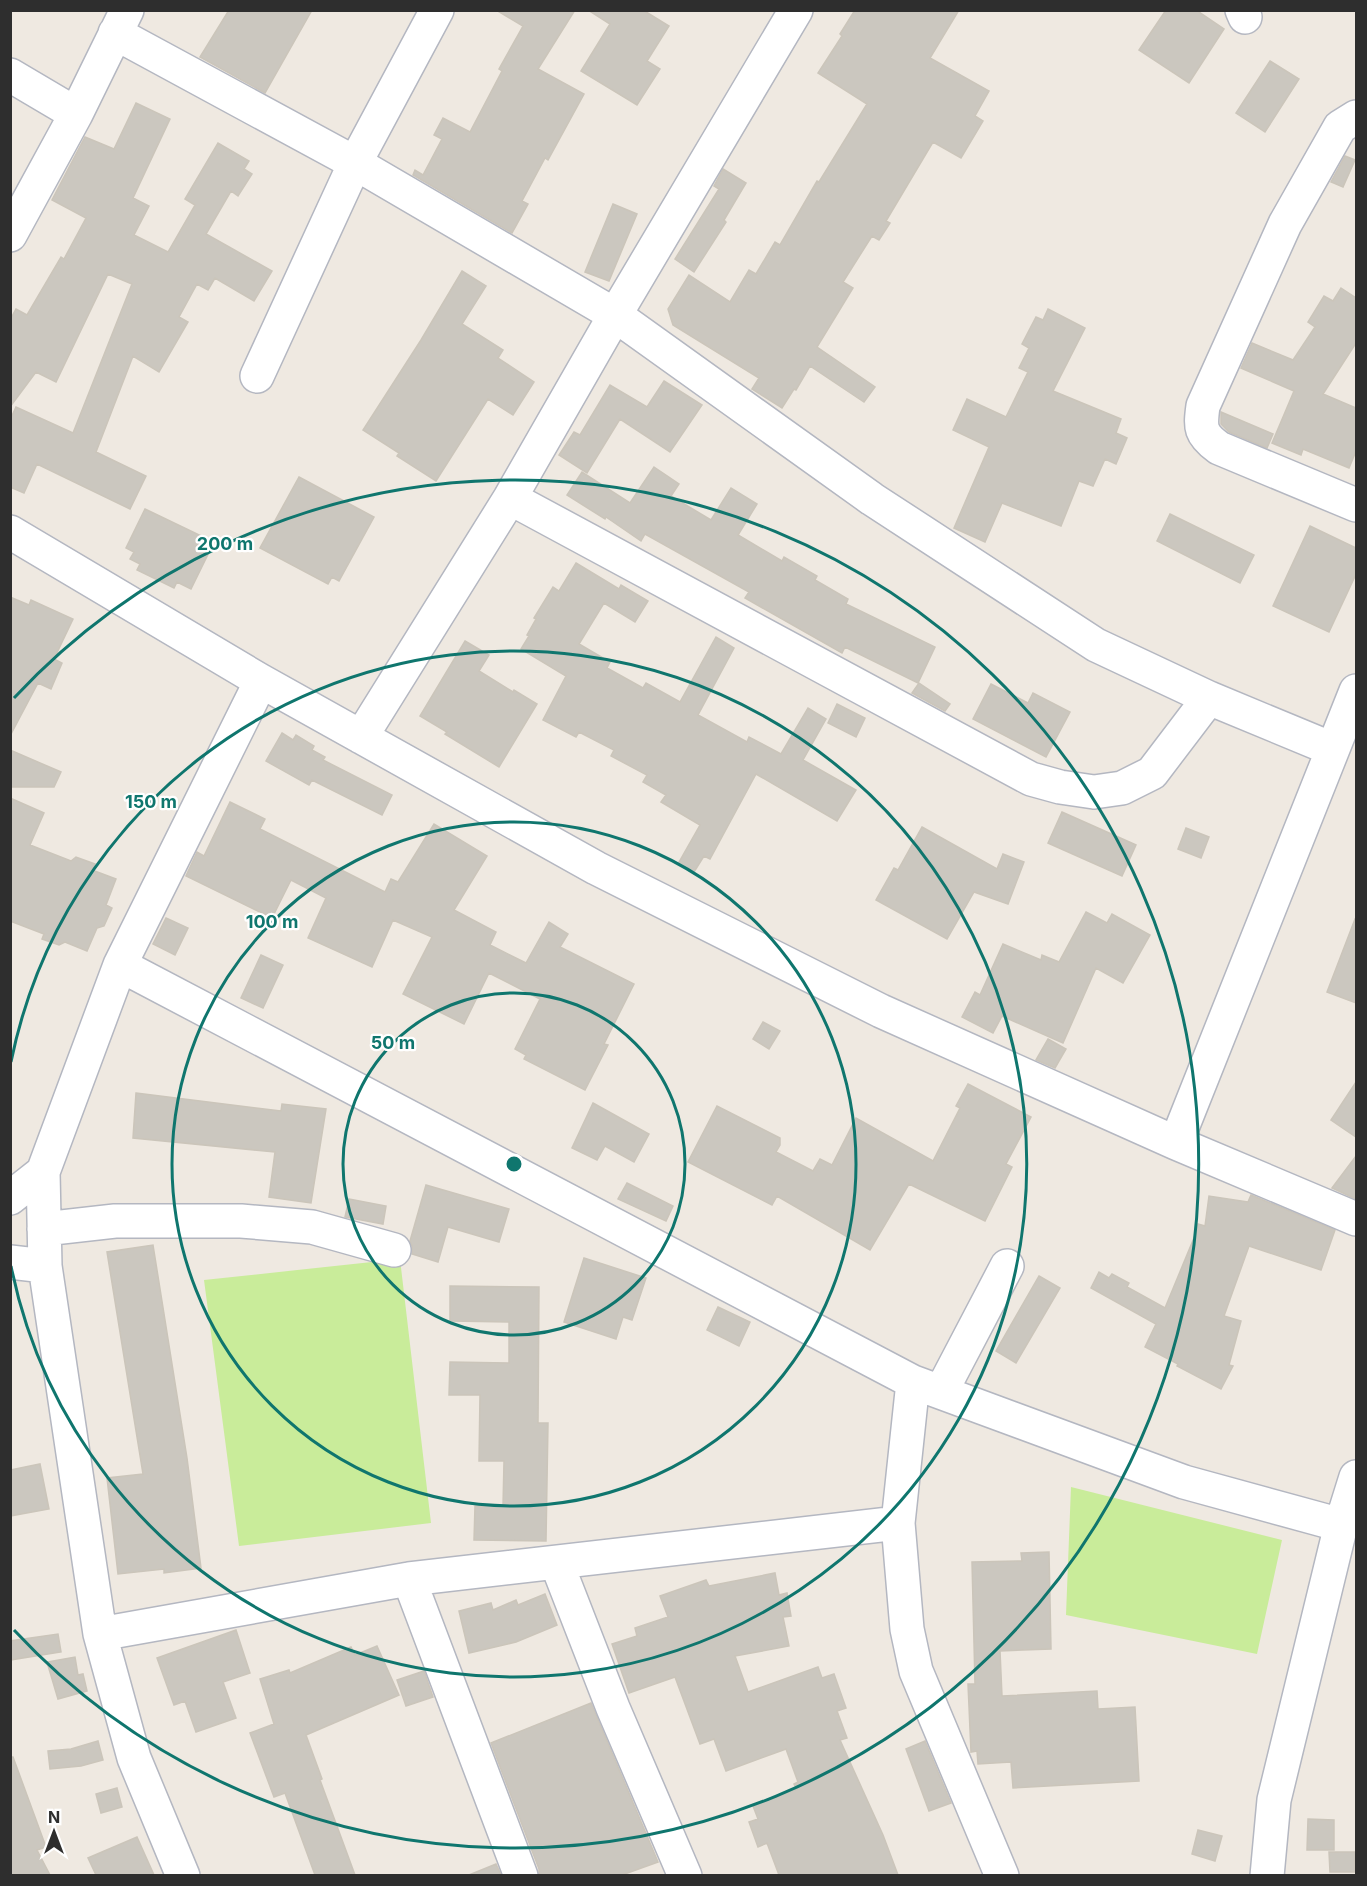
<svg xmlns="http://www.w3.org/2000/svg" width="1367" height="1886" font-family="Inter,sans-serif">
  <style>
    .pitch { fill: #c9ec9a }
    .building { fill: #cbc7bf; stroke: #cbc5ba; stroke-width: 1.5 }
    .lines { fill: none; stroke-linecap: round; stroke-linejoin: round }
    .minor-casing { stroke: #b4b7c1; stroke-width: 36 }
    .minor { stroke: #fff; stroke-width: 33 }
    .ring { fill: none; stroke: #0f766e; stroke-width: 3 }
    .centre { fill: #0f766e; stroke: #fff; stroke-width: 3 }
    .ring-label { font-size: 18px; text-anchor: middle; font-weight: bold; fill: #0f766e; stroke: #fff; stroke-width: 4.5; stroke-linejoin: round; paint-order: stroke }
  </style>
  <rect width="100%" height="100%" fill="#efe9e1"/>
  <path class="pitch" d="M 400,1259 L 431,1523 L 239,1546 L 204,1280 Z
    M 1071,1487 L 1282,1540 L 1257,1654 L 1066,1615 Z"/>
  <path class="building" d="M 229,10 L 312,10 L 265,93 L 200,57 Z
    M 496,10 L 575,10 L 538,69 L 584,94 L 548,160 L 545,158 L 522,201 L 528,204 L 512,233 L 413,175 L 415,170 L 423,175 L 442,139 L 434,135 L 443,118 L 470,132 L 502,71 L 499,69 L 523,26 Z
    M 588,10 L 643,10 L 669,26 L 647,61 L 660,69 L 637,105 L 581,71 L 610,24 Z
    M 855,10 L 959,10 L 930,58 L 989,91 L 975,116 L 983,121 L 961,158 L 933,142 L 886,221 L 890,223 L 879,240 L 872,236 L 843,282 L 853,288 L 817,347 L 875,387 L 864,402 L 810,366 L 796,390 L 794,389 L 782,408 L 752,389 L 759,378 L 673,325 L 668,309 L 689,275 L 730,302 L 749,270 L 756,274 L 775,242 L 780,245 L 817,181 L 819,182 L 867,104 L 818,73 L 842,36 L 840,34 Z
    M 1166,10 L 1196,10 L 1224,29 L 1189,83 L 1139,50 Z
    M 1270,61 L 1299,79 L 1265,132 L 1236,113 Z
    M 136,103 L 170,119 L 133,198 L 149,206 L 134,235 L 168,252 L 195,205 L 185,199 L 218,143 L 249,161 L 244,169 L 252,174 L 238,196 L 231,191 L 206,234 L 272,271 L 254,301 L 215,278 L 208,290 L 197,284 L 179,317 L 188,322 L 159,372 L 133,356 L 96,452 L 146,476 L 130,509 L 37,464 L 24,493 L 10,487 L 10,420 L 16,407 L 73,433 L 132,284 L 108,274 L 56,382 L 36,372 L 10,407 L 10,320 L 16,309 L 27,315 L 61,257 L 64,259 L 86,218 L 52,200 L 85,137 L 114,149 Z
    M 1345,156 L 1355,160 L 1343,187 L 1331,182 Z
    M 723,169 L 746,183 L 724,220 L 726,222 L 694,272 L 675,259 L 719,189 L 714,186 Z
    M 613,204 L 637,214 L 609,281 L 585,272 Z
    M 462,271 L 486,286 L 462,324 L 503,350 L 498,358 L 534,382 L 513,415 L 488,399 L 436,481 L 397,456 L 399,453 L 363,430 L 421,340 Z
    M 1341,288 L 1356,298 L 1356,343 L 1323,394 L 1356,408 L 1356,451 L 1349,468 L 1303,449 L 1301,455 L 1272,443 L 1294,391 L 1241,368 L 1252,343 L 1293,360 L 1315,327 L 1308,322 L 1324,296 L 1333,301 Z
    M 1048,309 L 1085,328 L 1053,391 L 1121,419 L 1116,433 L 1127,438 L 1116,464 L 1105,459 L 1093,486 L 1079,481 L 1061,526 L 1002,503 L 985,542 L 954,528 L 989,447 L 953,430 L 967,399 L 1006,417 L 1028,372 L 1019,368 L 1029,348 L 1022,344 L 1036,317 L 1043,320 Z
    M 664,381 L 702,405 L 670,452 L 620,419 L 587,473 L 559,455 L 574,432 L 580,435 L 610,385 L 647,407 Z
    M 1221,412 L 1273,434 L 1267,448 L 1229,432 L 1221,424 Z
    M 654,467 L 679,484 L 671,496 L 711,520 L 731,488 L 757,504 L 738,535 L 782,561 L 784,557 L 817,576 L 815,580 L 848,599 L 846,604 L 935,647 L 918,683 L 845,647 L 842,653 L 745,598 L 749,592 L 645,534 L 641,541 L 606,517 L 605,519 L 567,495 L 582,472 L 630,503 Z
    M 299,477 L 374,517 L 339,581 L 332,577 L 328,584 L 260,548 Z
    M 145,509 L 214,542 L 191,589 L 177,582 L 174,588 L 137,570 L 140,564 L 130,559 L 134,552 L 126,548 Z
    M 1170,514 L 1254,555 L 1240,583 L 1157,541 Z
    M 1310,526 L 1356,548 L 1356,574 L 1329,632 L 1273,606 Z
    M 576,563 L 619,589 L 621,585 L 648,601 L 635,622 L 604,603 L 579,644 L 610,662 L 607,668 L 643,688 L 646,683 L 680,702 L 716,637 L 734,648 L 698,715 L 747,742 L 749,737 L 781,754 L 808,708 L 826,719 L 803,760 L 856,790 L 837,821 L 756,774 L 710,859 L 704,856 L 694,872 L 678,864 L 700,825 L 661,802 L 666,795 L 643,782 L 647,775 L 611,756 L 614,750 L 579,732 L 576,737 L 543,720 L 566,676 L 521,649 L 529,636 L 527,635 L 536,619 L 534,618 L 553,587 L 559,591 Z
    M 10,597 L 29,605 L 31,600 L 73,619 L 54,659 L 62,663 L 51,689 L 38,683 L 10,736 Z
    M 465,641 L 489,655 L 479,671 L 513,692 L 514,690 L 537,704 L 499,767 L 445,734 L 447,732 L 420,716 Z
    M 919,683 L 950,704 L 945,711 L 912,693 Z
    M 991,684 L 1028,703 L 1033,693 L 1070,712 L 1046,757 L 973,719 Z
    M 837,704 L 865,718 L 856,737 L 828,723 Z
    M 282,733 L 293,740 L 296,735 L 314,746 L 312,750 L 325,757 L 323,760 L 392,795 L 382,815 L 312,780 L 309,785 L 266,761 Z
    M 10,750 L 61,772 L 54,787 L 10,787 Z
    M 10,798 L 44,813 L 30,845 L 71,861 L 76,857 L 95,864 L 92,870 L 116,879 L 106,905 L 112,908 L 104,926 L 97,928 L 87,951 L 65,942 L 59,945 L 42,939 L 44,934 L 10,921 Z
    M 230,802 L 265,819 L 260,829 L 385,892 L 391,879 L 398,882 L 434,824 L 487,856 L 454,910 L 496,932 L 490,945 L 526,963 L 549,922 L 568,934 L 560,947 L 634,984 L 604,1044 L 608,1045 L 585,1090 L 524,1059 L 526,1055 L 515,1049 L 540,999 L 489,973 L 464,1024 L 403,994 L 432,937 L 393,920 L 372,967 L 308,938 L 326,898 L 291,880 L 272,918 L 186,876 L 197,852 L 204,856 Z
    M 1062,812 L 1136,845 L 1122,876 L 1048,843 Z
    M 922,827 L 997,869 L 1003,854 L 1024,862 L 1008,904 L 974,892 L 947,939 L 876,900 L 894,868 L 898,870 Z
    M 1186,828 L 1209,837 L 1201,858 L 1178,849 Z
    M 1086,912 L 1107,923 L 1112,914 L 1150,935 L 1123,983 L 1096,968 L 1063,1043 L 1002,1016 L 993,1033 L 962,1017 L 975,992 L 980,995 L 1003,944 L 1041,960 L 1042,955 L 1059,962 Z
    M 166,918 L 188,928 L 175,955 L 153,944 Z
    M 1355,919 L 1356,920 L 1356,1003 L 1327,992 Z
    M 261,955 L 283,965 L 263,1008 L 241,998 Z
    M 763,1022 L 780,1031 L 769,1049 L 753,1039 Z
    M 1048,1039 L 1066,1049 L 1055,1068 L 1036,1060 Z
    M 1356,1082 L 1356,1137 L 1331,1120 Z
    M 968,1084 L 1031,1117 L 1006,1164 L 1012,1167 L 985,1221 L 909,1184 L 870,1250 L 777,1196 L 772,1205 L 688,1162 L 717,1106 L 780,1138 L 780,1145 L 776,1152 L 813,1171 L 820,1159 L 832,1165 L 856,1118 L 933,1161 L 960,1108 L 956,1106 Z
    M 136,1093 L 281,1111 L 282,1104 L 326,1109 L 311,1203 L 269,1197 L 275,1152 L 133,1138 Z
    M 593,1103 L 649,1134 L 634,1162 L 605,1146 L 597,1160 L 572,1148 Z
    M 1356,1156 L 1356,1199 L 1332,1188 Z
    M 627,1183 L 673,1206 L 666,1221 L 618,1199 Z
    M 426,1185 L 509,1209 L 499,1242 L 448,1227 L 438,1262 L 412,1254 L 412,1246 L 410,1241 Z
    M 1251,1195 L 1335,1230 L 1321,1270 L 1249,1246 L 1224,1316 L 1241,1321 L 1229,1365 L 1233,1366 L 1221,1389 L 1177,1366 L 1178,1364 L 1145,1347 L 1156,1324 L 1091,1288 L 1099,1272 L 1109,1278 L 1112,1274 L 1129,1283 L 1127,1287 L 1165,1308 L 1196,1233 L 1198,1224 L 1205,1226 L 1209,1196 L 1248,1202 Z
    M 349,1199 L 386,1206 L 383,1224 L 345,1217 Z
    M 153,1245 L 187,1458 L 201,1568 L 164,1573 L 164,1569 L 118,1574 L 107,1478 L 143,1474 L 107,1252 Z
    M 584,1258 L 646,1278 L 632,1320 L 623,1317 L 616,1339 L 564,1322 Z
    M 1039,1276 L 1060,1288 L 1016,1363 L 996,1351 Z
    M 450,1286 L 539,1287 L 538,1423 L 548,1423 L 546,1541 L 474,1540 L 475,1506 L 503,1506 L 504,1461 L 479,1461 L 480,1395 L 449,1395 L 450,1362 L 509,1363 L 509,1322 L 450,1321 Z
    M 718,1307 L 750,1322 L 739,1346 L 707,1330 Z
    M 40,1464 L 49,1509 L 10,1516 L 10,1470 Z
    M 1049,1552 L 1051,1649 L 1000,1651 L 1002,1696 L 1097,1691 L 1098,1709 L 1135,1707 L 1139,1781 L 1013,1788 L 1011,1762 L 978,1764 L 977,1751 L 971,1752 L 968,1684 L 975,1684 L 972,1562 L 1022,1561 L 1021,1553 Z
    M 775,1573 L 779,1595 L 787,1593 L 791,1616 L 783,1617 L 789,1646 L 735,1656 L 748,1692 L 818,1667 L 822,1678 L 834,1674 L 846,1708 L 837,1711 L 847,1738 L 840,1740 L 883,1835 L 898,1875 L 779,1875 L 767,1843 L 758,1847 L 749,1822 L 758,1819 L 753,1806 L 797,1789 L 794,1784 L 798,1782 L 786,1749 L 726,1771 L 714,1739 L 700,1744 L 675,1677 L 629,1693 L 612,1644 L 637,1636 L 635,1628 L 668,1617 L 660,1596 L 706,1580 L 709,1586 Z
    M 545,1594 L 557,1625 L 516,1642 L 469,1653 L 459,1611 L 491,1603 L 493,1610 L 516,1600 L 518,1605 Z
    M 236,1630 L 250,1673 L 223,1682 L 236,1718 L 196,1732 L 185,1701 L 174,1705 L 157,1658 Z
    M 58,1634 L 61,1652 L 10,1660 L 10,1641 Z
    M 377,1646 L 399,1695 L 306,1735 L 322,1779 L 320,1780 L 355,1875 L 315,1875 L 285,1793 L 274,1797 L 250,1733 L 274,1724 L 260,1679 L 289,1670 L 290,1673 L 351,1647 L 355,1655 Z
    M 75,1657 L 78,1675 L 83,1674 L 87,1691 L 58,1699 L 47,1662 Z
    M 424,1671 L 433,1697 L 406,1706 L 397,1680 Z
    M 591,1703 L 658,1862 L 622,1875 L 539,1875 L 539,1869 L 491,1743 Z
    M 98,1741 L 103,1760 L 81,1766 L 50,1769 L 48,1751 L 71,1749 Z
    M 925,1741 L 951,1803 L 929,1811 L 906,1749 Z
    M 10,1757 L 13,1757 L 46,1847 L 37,1850 L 50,1875 L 10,1875 Z
    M 117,1788 L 122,1807 L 101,1813 L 96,1794 Z
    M 1308,1819 L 1334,1820 L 1334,1850 L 1307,1850 Z
    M 1198,1830 L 1222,1836 L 1215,1861 L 1192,1854 Z
    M 137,1837 L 154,1875 L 96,1875 L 88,1858 Z
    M 1329,1852 L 1355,1852 L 1355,1872 L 1330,1872 Z
    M 496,1864 L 501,1875 L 469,1875 Z"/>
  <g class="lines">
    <defs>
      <path id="minor" d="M 1242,10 L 1245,17
        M 115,33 L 355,163 L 615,315 L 796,10
        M 10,75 L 76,114
        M 1356,117 L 1340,127 L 1285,224 L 1203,406 C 1200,428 1200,434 1219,448 L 1356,505
        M 10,235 L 76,114 L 127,10
        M 257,376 L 355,163 L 437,10
        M 510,498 L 1031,779 L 1060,787 L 1094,792 L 1122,788 L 1152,773 L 1209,698
        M 10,532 L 261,681 L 596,868 L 881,1011 L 1176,1143 L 1356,1219
        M 361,737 L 510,498 L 615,315 L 872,499 L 1096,645 L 1209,698 L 1332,749
        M 120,965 L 913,1382 L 1184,1482 L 1341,1525
        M 1176,1143 L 1356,691
        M 10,1198 L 43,1172
        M 44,1229 L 115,1221 L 241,1221 L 312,1227 L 394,1250
        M 10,1262 L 45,1266
        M 913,1382 L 898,1523 L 907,1629 L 916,1671 L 1002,1876
        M 941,1392 L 1007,1266
        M 557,1564 L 613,1708 L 685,1876
        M 409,1579 L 521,1876
        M 100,1634 L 409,1579 L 898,1523
        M 183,1876 L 134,1758 L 100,1634 L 45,1266 L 43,1172 L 120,965 L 261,681
        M 1267,1876 L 1274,1800 L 1341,1525 L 1356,1477"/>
    </defs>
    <use href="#minor" class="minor-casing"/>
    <use href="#minor" class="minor"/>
  </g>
  <g class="ring">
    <circle cx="514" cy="1164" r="171"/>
    <circle cx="514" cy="1164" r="342"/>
    <path d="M11 1062A513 513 0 1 1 11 1266"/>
    <path d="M14 698A684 684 0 1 1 14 1630"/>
  </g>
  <circle cx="514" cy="1164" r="9" class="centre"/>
  <g class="ring-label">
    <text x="225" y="550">200 m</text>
    <text x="151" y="808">150 m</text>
    <text x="272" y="928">100 m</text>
    <text x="393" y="1049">50 m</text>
  </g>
  <rect width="1367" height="1886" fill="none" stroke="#2e2e2e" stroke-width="24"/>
  <g transform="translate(54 1832)" stroke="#ffffff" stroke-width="4.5" paint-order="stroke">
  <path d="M0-4.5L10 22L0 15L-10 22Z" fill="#2e2e2e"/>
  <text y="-9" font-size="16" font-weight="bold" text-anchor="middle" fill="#2e2e2e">N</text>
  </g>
</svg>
